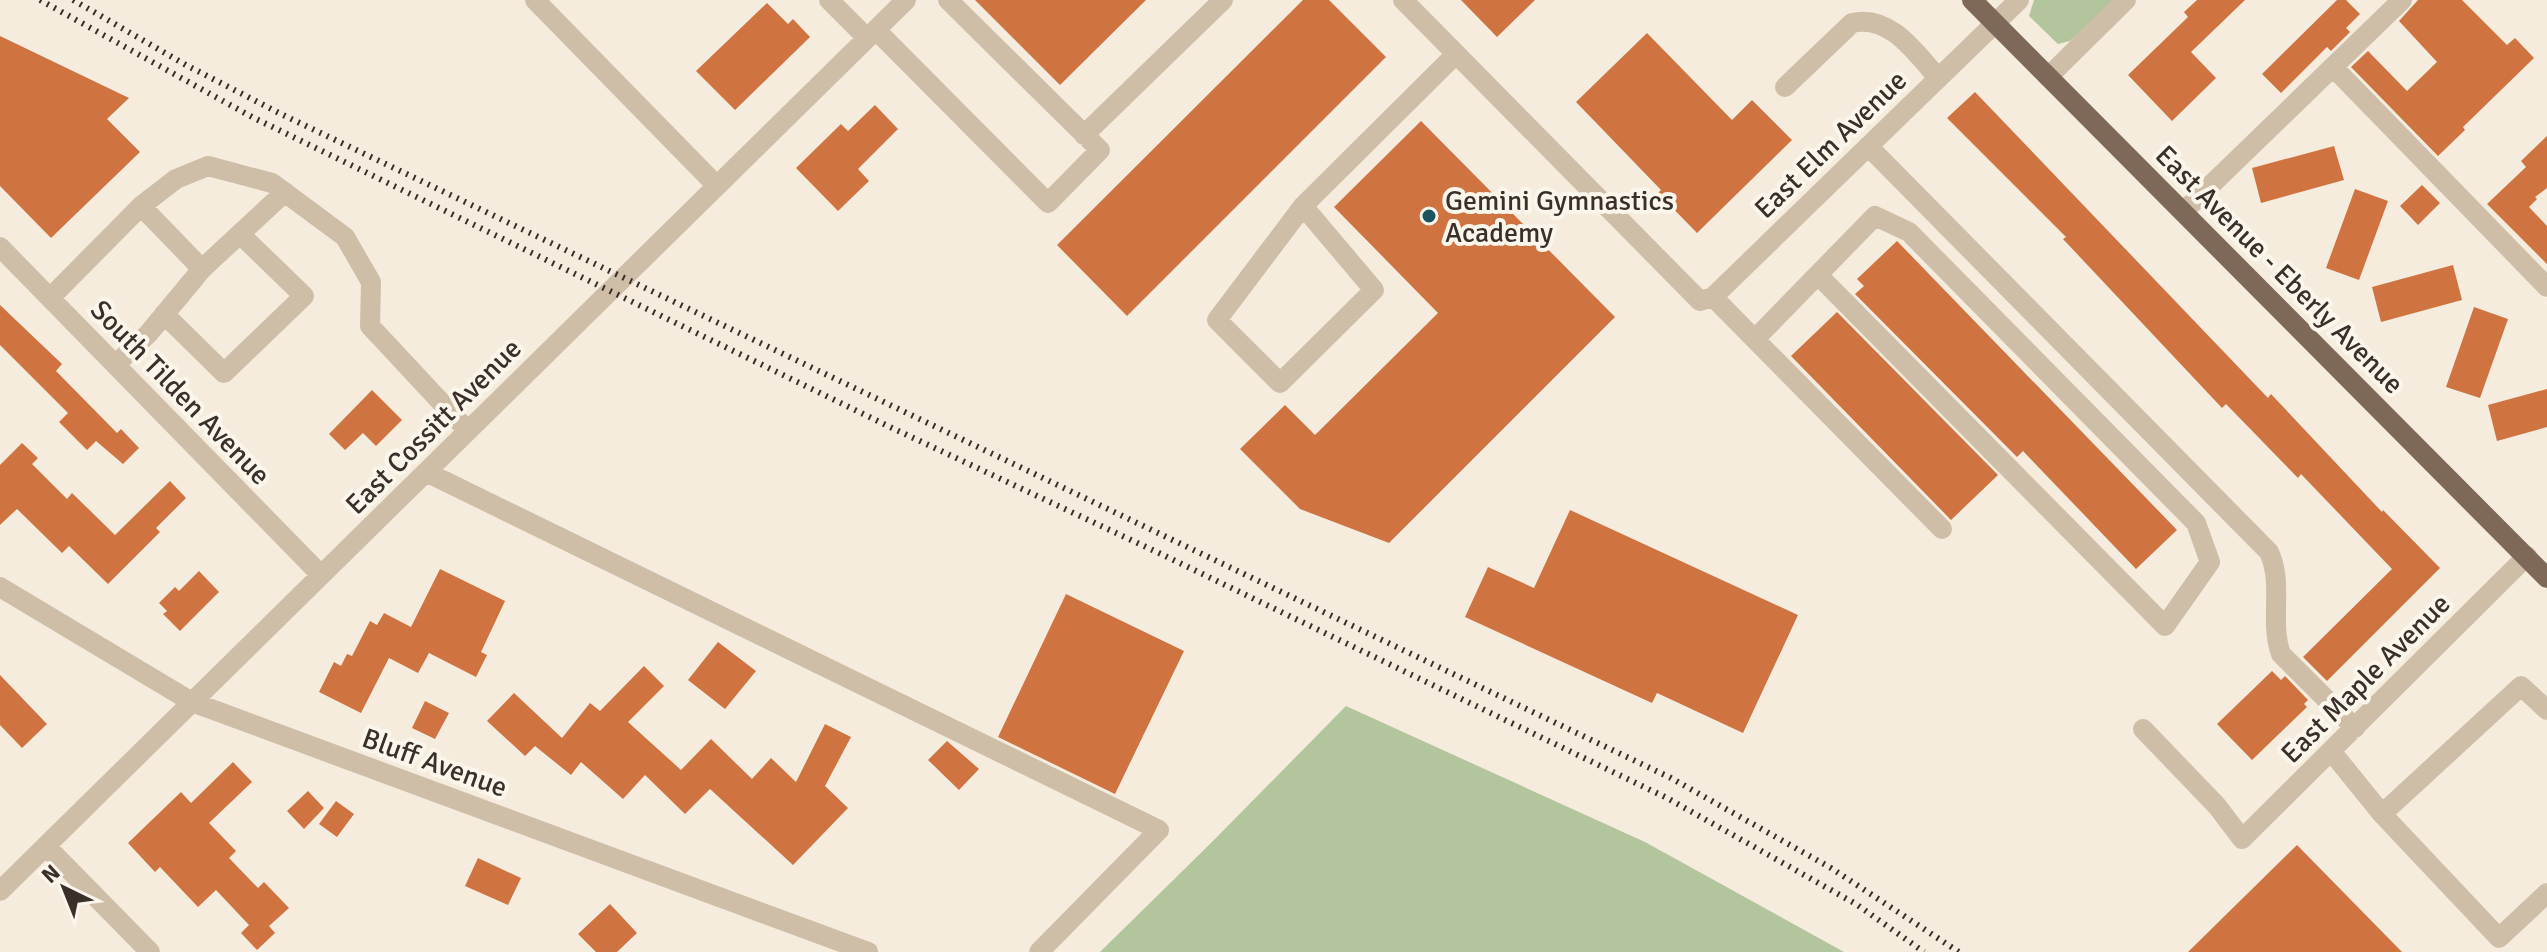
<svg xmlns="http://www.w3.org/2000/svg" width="2547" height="952" font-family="Signika,sans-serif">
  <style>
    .green { fill: #b3c59c }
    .building { fill: #cf7341 }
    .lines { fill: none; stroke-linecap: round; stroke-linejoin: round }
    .minor { stroke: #cebea8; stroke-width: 20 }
    .major { stroke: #7e6959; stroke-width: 20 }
    .rail { stroke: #3b3029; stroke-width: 6; stroke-dasharray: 2 6; stroke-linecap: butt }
    .poi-dot { fill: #1b5460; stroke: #fbf6eb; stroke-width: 3 }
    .labels { text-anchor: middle; stroke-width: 8; stroke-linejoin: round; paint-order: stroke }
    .street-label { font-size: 28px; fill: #3b3029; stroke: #fbf6eb }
    .poi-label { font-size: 28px; fill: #3b3029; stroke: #fbf6eb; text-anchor: start }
  </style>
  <rect width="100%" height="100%" fill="#f5ecde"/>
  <path class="green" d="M 2034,0 L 2115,0 L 2070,41 L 2058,44 L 2029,16 Z
    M 1346,706 L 1645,842 L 1844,952 L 1100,952 L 1213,841 Z"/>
  <path class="building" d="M 975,0 L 1146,0 L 1060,85 Z
    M 1303,0 L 1329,0 L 1386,57 L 1127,316 L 1057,245 Z
    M 1461,0 L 1535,0 L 1497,37 Z
    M 2197,0 L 2245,0 L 2191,52 L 2216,78 L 2172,121 L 2128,75 L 2188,17 L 2184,12 Z
    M 2337,0 L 2346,0 L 2360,14 L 2346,28 L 2350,32 L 2331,51 L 2327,47 L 2281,93 L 2262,74 Z
    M 2418,0 L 2462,0 L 2507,45 L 2515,38 L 2534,58 L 2463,127 L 2465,130 L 2438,156 L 2351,67 L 2368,51 L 2407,91 L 2437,62 L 2399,21 Z
    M 767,3 L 788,24 L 793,19 L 810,37 L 735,110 L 696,71 Z
    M 1647,33 L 1732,120 L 1752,100 L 1792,140 L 1697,233 L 1658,193 L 1661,190 L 1576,102 Z
    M 0,36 L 129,98 L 107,119 L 140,152 L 51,238 L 0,186 Z
    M 1975,92 L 2268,398 L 2271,394 L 2382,512 L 2383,510 L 2440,568 L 2327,681 L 2303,657 L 2392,569 L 2301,474 L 2298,478 L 2226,404 L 2222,408 L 2063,239 L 2066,237 L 1947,118 Z
    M 875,105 L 898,129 L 858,169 L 869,181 L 838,211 L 796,168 L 841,124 L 848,131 Z
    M 1421,121 L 1615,317 L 1389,543 L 1300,509 L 1240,449 L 1285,405 L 1315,435 L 1438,313 L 1334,207 Z
    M 2547,136 L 2547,188 L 2535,197 L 2537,199 L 2529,207 L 2547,226 L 2547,264 L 2487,204 L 2526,167 L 2521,161 Z
    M 2334,146 L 2344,180 L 2261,203 L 2252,168 Z
    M 2422,185 L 2440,203 L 2418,225 L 2400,206 Z
    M 2355,189 L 2388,201 L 2359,280 L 2326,268 Z
    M 1897,241 L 2177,530 L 2136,569 L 2023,451 L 2017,457 L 1855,294 L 1864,286 L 1857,279 Z
    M 2453,265 L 2462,300 L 2381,322 L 2372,287 Z
    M 0,305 L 62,364 L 56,371 L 117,433 L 121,429 L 139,448 L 123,464 L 96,441 L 87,450 L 59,422 L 68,413 L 0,345 Z
    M 2474,307 L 2508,319 L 2480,398 L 2446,387 Z
    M 1837,312 L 1998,475 L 1951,520 L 1791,356 Z
    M 2547,389 L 2547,427 L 2497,441 L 2488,405 Z
    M 372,390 L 402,420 L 376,446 L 363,433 L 345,450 L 329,434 Z
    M 22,443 L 38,458 L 32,464 L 67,499 L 72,493 L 115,535 L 170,481 L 186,498 L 156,528 L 160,532 L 108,584 L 69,546 L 62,553 L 17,509 L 0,525 L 0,465 Z
    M 1570,510 L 1798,615 L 1743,733 L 1657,693 L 1652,703 L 1465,617 L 1488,567 L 1534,588 Z
    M 440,569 L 505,601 L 481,652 L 487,655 L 476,677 L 429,653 L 418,673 L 389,658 L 361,713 L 319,692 L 334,662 L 341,666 L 347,654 L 352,656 L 370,621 L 377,625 L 384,613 L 411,627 Z
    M 199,571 L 219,592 L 180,631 L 163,614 L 167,611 L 159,603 L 175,587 L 179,591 Z
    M 1066,594 L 1184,651 L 1115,794 L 998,737 Z
    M 718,642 L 756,671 L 725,709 L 688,680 Z
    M 644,666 L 664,686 L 628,722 L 681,770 L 711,739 L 752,779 L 771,758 L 796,782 L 825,724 L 851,737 L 825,786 L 848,808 L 793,865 L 710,789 L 685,814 L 645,775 L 623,799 L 581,762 L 571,775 L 535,746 L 525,756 L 487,721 L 514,693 L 562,738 L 590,703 L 600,711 Z
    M 2272,671 L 2281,680 L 2285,676 L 2308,700 L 2304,704 L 2307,707 L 2252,760 L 2217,724 Z
    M 0,675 L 47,724 L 22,748 L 0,725 Z
    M 425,701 L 449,713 L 435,739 L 412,728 Z
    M 947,741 L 979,769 L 959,790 L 928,760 Z
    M 233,762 L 252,782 L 209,823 L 236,851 L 229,858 L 258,888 L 264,882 L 289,908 L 269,926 L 275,933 L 257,950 L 241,933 L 249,925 L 216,890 L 198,907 L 160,867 L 155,872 L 128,843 L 181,792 L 191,803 Z
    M 308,791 L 324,808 L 304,829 L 287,811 Z
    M 336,801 L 354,814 L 337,837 L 319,824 Z
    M 2297,845 L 2402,952 L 2188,952 Z
    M 478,858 L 521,878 L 508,905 L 465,886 Z
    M 610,904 L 637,933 L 617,952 L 596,952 L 578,934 Z"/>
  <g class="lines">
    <path class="minor" d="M 535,0 L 717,186
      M 829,0 L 867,38
      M 1403,0 L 1700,301 L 1713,297 L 2019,0
      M 876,30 L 1048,203 L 1100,150 L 948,0
      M 2333,67 L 2547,287
      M 2048,77 L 2126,0
      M 1785,87 L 1852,23 C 1890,14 1916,53 1938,78
      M 1084,135 L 1223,0
      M 1868,146 L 2269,552 C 2284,584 2269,621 2281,654 L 2355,728
      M 141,206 L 202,269
      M 1303,206 L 1374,290 L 1280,383 L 1217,320 L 1303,206 L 1456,54
      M 2183,212 L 2402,0
      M 0,247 L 321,575
      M 1713,297 L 1942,529
      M 50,298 L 141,206 L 176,179 L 208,166 L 272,183 L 345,237 L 371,282 L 370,326 L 468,431
      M 164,314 L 224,373 L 304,296 L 241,235
      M 1756,338 L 1875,216 L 1909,232 L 2196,523 L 2210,562 L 2165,626 L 1818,275
      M 115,365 L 148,334 L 202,269 L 285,192
      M 426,472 L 1159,830 L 1039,952
      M 0,587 L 192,702 L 868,952
      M 2143,729 L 2217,806 L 2242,839 L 2527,556
      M 2331,751 L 2382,814 L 2521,686 L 2547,710
      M 2382,814 L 2499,938 L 2547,893
      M 46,846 L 150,952
      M 0,891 L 906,0"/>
    <path class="major" d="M 1972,0 L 2547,578"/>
    <path class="rail" d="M 40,0 L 252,117 L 890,427 L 1161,554 L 1667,798 L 1856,904 L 1924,952
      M 73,0 L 186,65 L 281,114 L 1671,778 L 1831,868 L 1959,952"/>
  </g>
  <circle class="poi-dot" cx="1429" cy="216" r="8"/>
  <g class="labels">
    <g class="street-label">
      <text transform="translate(1830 144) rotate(-44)" y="10">East Elm Avenue</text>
      <text transform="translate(2280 269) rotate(45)" y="10">East Avenue - Eberly Avenue</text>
      <text transform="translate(181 392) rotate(46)" y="10">South Tilden Avenue</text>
      <text transform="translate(433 426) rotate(-45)" y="10">East Cossitt Avenue</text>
      <text transform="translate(2365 678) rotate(-45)" y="10">East Maple Avenue</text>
      <text transform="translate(435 762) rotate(20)" y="10">Bluff Avenue</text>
    </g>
    <g class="poi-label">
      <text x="1445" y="210">Gemini Gymnastics<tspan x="1445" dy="32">Academy</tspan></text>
    </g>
  </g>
  <g transform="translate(64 888) rotate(317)" stroke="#fbf6eb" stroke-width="6" paint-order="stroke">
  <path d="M0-6L14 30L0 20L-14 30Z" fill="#3b3029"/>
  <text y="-12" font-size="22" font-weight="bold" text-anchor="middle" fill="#3b3029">N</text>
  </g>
</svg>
